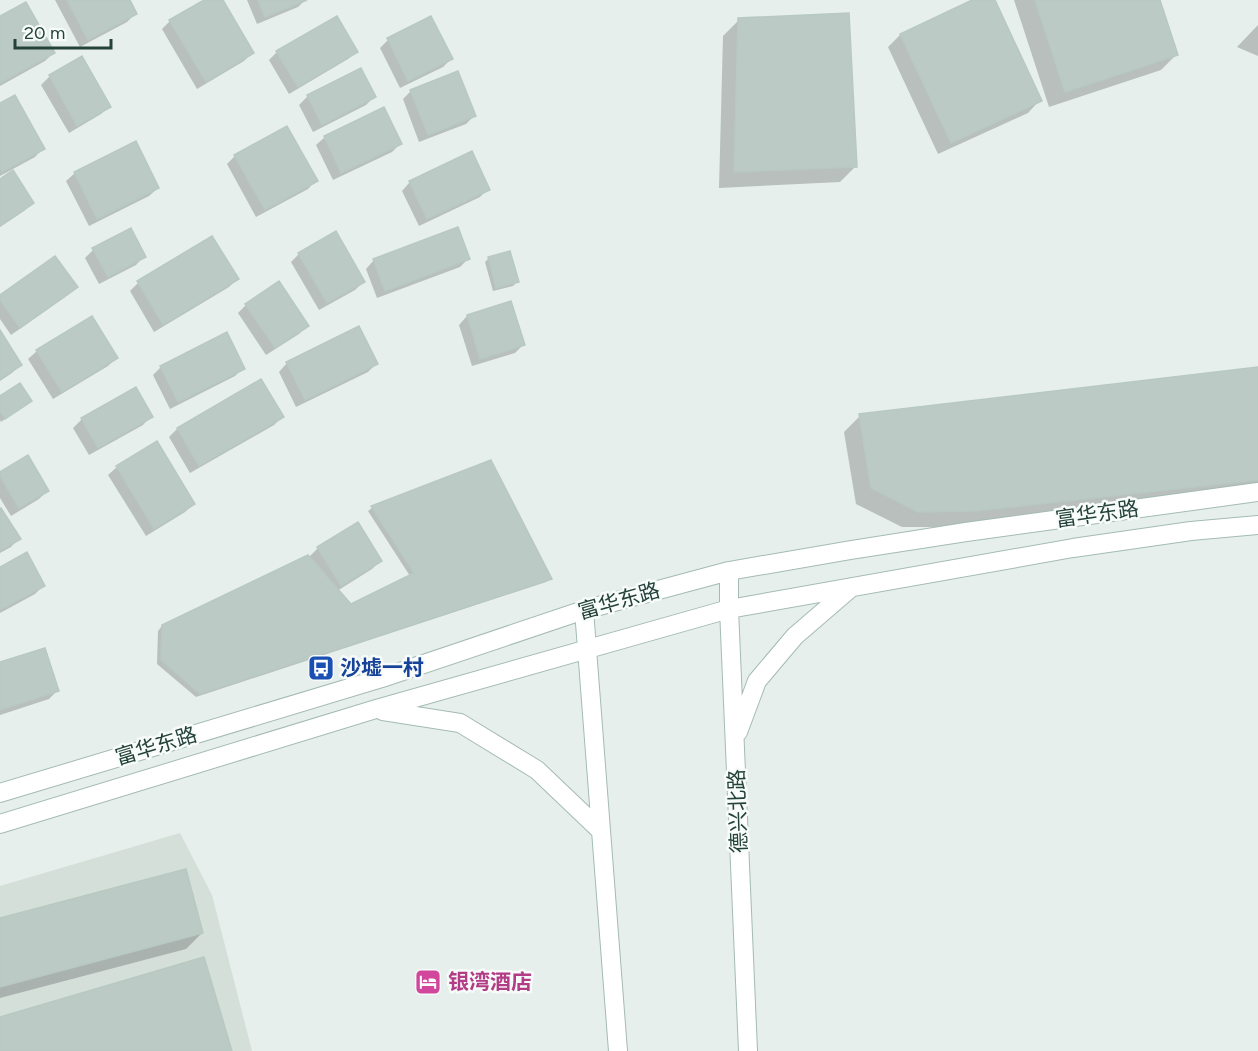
<svg xmlns="http://www.w3.org/2000/svg" width="1258" height="1051" font-family="Figtree,'Noto Sans SC',sans-serif">
  <style>
    .built { fill: #d4dfda }
    .shadow { fill: #0003 }
    .building { fill: #bbcac4; stroke: #b8c9c2; stroke-width: 1.5 }
    .lines { fill: none; stroke-linecap: round; stroke-linejoin: round }
    .secondary-casing { stroke: #a4bbb3; stroke-width: 20 }
    .secondary { stroke: #fff; stroke-width: 18 }
    .labels { text-anchor: middle; stroke-width: 5; stroke-linejoin: round; paint-order: stroke }
    .street-label { font-size: 21px; fill: #24423a; stroke: #f7fbf9 }
    .transit-label { font-size: 21px; font-weight: bold; fill: #164399; stroke: #f7fbf9; text-anchor: start }
    .hotel-label { font-size: 21px; font-weight: bold; fill: #b23c85; stroke: #f7fbf9; text-anchor: start }
  </style>
  <rect width="100%" height="100%" fill="#e6efeb"/>
  <path class="built" d="M 180,833 L 212,895 L 252,1051 L 0,1051 L 0,886 Z"/>
  <path class="shadow" d="M 55,0 L 128,0 L 135,14 L 127,22 L 80,47 Z
    M 207,0 L 221,0 L 252,53 L 244,61 L 197,89 L 162,29 L 170,21 Z
    M 247,0 L 305,0 L 298,7 L 257,24 Z
    M 976,0 L 993,0 L 1040,100 L 1028,113 L 938,154 L 888,47 L 900,35 Z
    M 1014,0 L 1158,0 L 1177,54 L 1161,70 L 1049,107 Z
    M 0,18 L 53,53 L 45,61 L 0,86 Z
    M 739,20 L 856,166 L 840,182 L 719,188 L 723,36 Z
    M 1258,25 L 1258,56 L 1237,47 Z
    M 388,40 L 451,59 L 443,67 L 400,88 L 380,48 Z
    M 356,51 L 348,59 L 289,94 L 269,60 L 277,52 Z
    M 82,58 L 109,106 L 101,114 L 69,133 L 41,85 L 50,76 Z
    M 361,70 L 374,97 L 366,105 L 313,132 L 299,105 L 307,97 Z
    M 411,91 L 474,116 L 466,124 L 419,142 L 403,99 Z
    M 0,105 L 43,148 L 35,157 L 0,176 Z
    M 325,137 L 400,144 L 392,152 L 333,180 L 316,145 Z
    M 235,156 L 316,180 L 308,189 L 256,217 L 227,164 Z
    M 75,173 L 158,188 L 149,196 L 89,226 L 66,181 Z
    M 0,181 L 33,202 L 24,211 L 0,227 Z
    M 410,182 L 488,189 L 480,197 L 419,226 L 402,191 Z
    M 93,250 L 144,256 L 136,265 L 99,284 L 85,258 Z
    M 509,253 L 517,282 L 513,286 L 493,291 L 485,262 L 488,259 Z
    M 299,254 L 363,282 L 355,290 L 319,310 L 291,262 Z
    M 468,259 L 460,267 L 377,298 L 366,269 L 374,260 Z
    M 237,279 L 229,287 L 154,332 L 130,291 L 138,283 Z
    M 76,287 L 68,295 L 11,335 L 0,319 L 0,297 Z
    M 510,303 L 523,345 L 515,353 L 472,366 L 459,325 L 467,316 Z
    M 246,305 L 307,326 L 299,334 L 266,355 L 238,313 Z
    M 0,333 L 20,365 L 12,373 L 0,381 Z
    M 37,351 L 116,358 L 108,366 L 53,399 L 28,359 Z
    M 287,363 L 376,364 L 368,372 L 296,407 L 279,372 Z
    M 161,367 L 243,368 L 235,376 L 170,409 L 153,375 Z
    M 1258,368 L 1258,494 L 957,527 L 902,527 L 856,504 L 844,432 L 860,416 Z
    M 261,381 L 282,417 L 274,425 L 190,473 L 169,437 L 177,429 Z
    M 135,389 L 151,416 L 143,425 L 89,455 L 73,428 L 82,419 Z
    M 0,398 L 30,401 L 1,422 L 0,420 Z
    M 490,462 L 550,579 L 546,582 L 196,697 L 157,664 L 158,631 L 162,626 L 308,558 L 318,548 L 380,561 L 372,569 L 337,591 L 350,606 L 410,576 L 368,511 L 372,508 Z
    M 117,467 L 194,504 L 185,512 L 146,536 L 108,475 Z
    M 0,473 L 47,491 L 39,499 L 11,516 L 0,498 Z
    M 0,511 L 19,538 L 11,547 L 0,553 Z
    M 0,568 L 43,586 L 35,594 L 0,613 Z
    M 0,664 L 57,691 L 49,699 L 0,715 Z
    M 0,920 L 202,933 L 186,949 L 0,998 Z"/>
  <path class="building" d="M 67,0 L 130,0 L 137,14 L 88,40 Z
    M 204,0 L 223,0 L 254,53 L 206,82 L 169,20 Z
    M 258,0 L 307,0 L 265,17 Z
    M 972,0 L 995,0 L 1042,101 L 951,143 L 900,34 Z
    M 1035,0 L 1160,0 L 1178,55 L 1065,92 Z
    M 26,2 L 55,53 L 0,83 L 0,16 Z
    M 849,13 L 857,167 L 734,172 L 738,18 Z
    M 337,16 L 358,52 L 298,87 L 276,51 Z
    M 431,16 L 453,59 L 408,81 L 387,38 Z
    M 82,56 L 111,107 L 77,126 L 49,75 Z
    M 361,68 L 376,97 L 322,125 L 307,95 Z
    M 458,71 L 476,116 L 428,135 L 410,90 Z
    M 15,95 L 45,149 L 2,172 L 0,168 L 0,103 Z
    M 384,107 L 402,144 L 341,173 L 324,136 Z
    M 287,126 L 318,181 L 265,210 L 234,155 Z
    M 136,141 L 159,188 L 97,219 L 74,172 Z
    M 472,151 L 490,190 L 427,219 L 409,181 Z
    M 13,170 L 34,203 L 0,226 L 0,179 Z
    M 458,227 L 470,259 L 385,291 L 373,259 Z
    M 131,228 L 146,257 L 108,277 L 92,248 Z
    M 336,231 L 365,282 L 327,303 L 298,253 Z
    M 212,236 L 239,279 L 163,325 L 137,281 Z
    M 510,251 L 519,282 L 496,288 L 488,257 Z
    M 55,256 L 78,287 L 20,328 L 0,300 L 0,295 Z
    M 279,281 L 309,326 L 275,348 L 245,304 Z
    M 511,301 L 525,345 L 480,359 L 467,315 Z
    M 92,316 L 118,358 L 62,392 L 36,350 Z
    M 359,326 L 378,364 L 305,400 L 286,362 Z
    M 0,330 L 22,365 L 0,379 Z
    M 227,332 L 245,369 L 178,402 L 160,366 Z
    M 1258,367 L 1258,480 L 974,511 L 918,512 L 871,488 L 859,414 Z
    M 261,379 L 284,417 L 199,466 L 177,428 Z
    M 20,383 L 32,401 L 5,419 L 0,411 L 0,396 Z
    M 136,387 L 153,417 L 98,448 L 81,418 Z
    M 157,441 L 195,504 L 154,529 L 116,466 Z
    M 28,455 L 49,491 L 19,508 L 0,476 L 0,472 Z
    M 491,460 L 552,579 L 200,694 L 161,660 L 162,625 L 308,555 L 351,604 L 414,573 L 371,506 Z
    M 1,508 L 21,539 L 0,551 L 0,509 Z
    M 358,522 L 382,561 L 341,586 L 317,547 Z
    M 27,552 L 45,586 L 0,610 L 0,567 Z
    M 45,648 L 59,691 L 0,710 L 0,662 Z
    M 186,869 L 203,933 L 0,987 L 0,918 Z
    M 204,957 L 232,1051 L 0,1051 L 0,1017 Z"/>
  <g class="lines">
    <defs>
      <path id="secondary" d="M 729,571 L 729,609 L 748,1051
        M 584,610 L 618,1051
        M 383,711 L 460,723 L 537,770 L 601,831
        M 738,732 L 757,681 L 795,636 L 852,587
        M 0,793 L 382,678 L 584,610 L 729,571 L 851,550 L 966,532 L 1258,492
        M 0,824 L 376,709 L 729,609 L 1073,548 L 1191,531 L 1258,525"/>
    </defs>
    <use href="#secondary" class="secondary-casing"/>
    <use href="#secondary" class="secondary"/>
  </g>
  <defs>
    <symbol id="bus-square" viewBox="-11 -11 22 22"><rect x="-9" y="-9" width="18" height="18" rx="4" fill="#1a4fb4" stroke="#f7fbf9"/><path d="M-5-6H5V4H4V6H2V4H-2V6H-4V4H-5ZM-3.5-4V0h7V-4ZM-3.5 1.2v1.5H-2V1.2ZM2 1.2v1.5H3.5V1.2Z" fill="#fff"/></symbol>
    <symbol id="hotel-square" viewBox="-11 -11 22 22"><rect x="-9" y="-9" width="18" height="18" rx="4" fill="#d1479c" stroke="#f7fbf9"/><path d="M-6-4.5h1.5V1H6V5H4.5V3h-9V5H-6ZM-4 0a1.8 1.8 0 1 1 3.6 0ZM.5 0V-2.5h3Q6-2.5 6 0Z" fill="#fff"/></symbol>
  </defs>
  <g fill-rule="evenodd">
    <use href="#bus-square" x="306" y="653" width="30" height="30"/>
    <use href="#hotel-square" x="413" y="967" width="30" height="30"/>
  </g>
  <g class="labels">
    <g class="street-label">
      <text transform="translate(1097 514) rotate(-8)" y="7">富华东路</text>
      <text transform="translate(619 601) rotate(-16)" y="7">富华东路</text>
      <text transform="translate(156 746) rotate(-17)" y="7">富华东路</text>
      <text transform="translate(738 811) rotate(-92)" y="7">德兴北路</text>
    </g>
    <g class="transit-label">
      <text x="340" y="675">沙墟一村</text>
    </g>
    <g class="hotel-label">
      <text x="448" y="989">银湾酒店</text>
    </g>
  </g>
  <path d="M15 39v9h96v-9" fill="none" stroke="#24423a" stroke-width="3"/>
  <text x="24" y="39" font-size="18" fill="#24423a" stroke="#f7fbf9" stroke-width="4.5" paint-order="stroke">20 m</text>
</svg>
